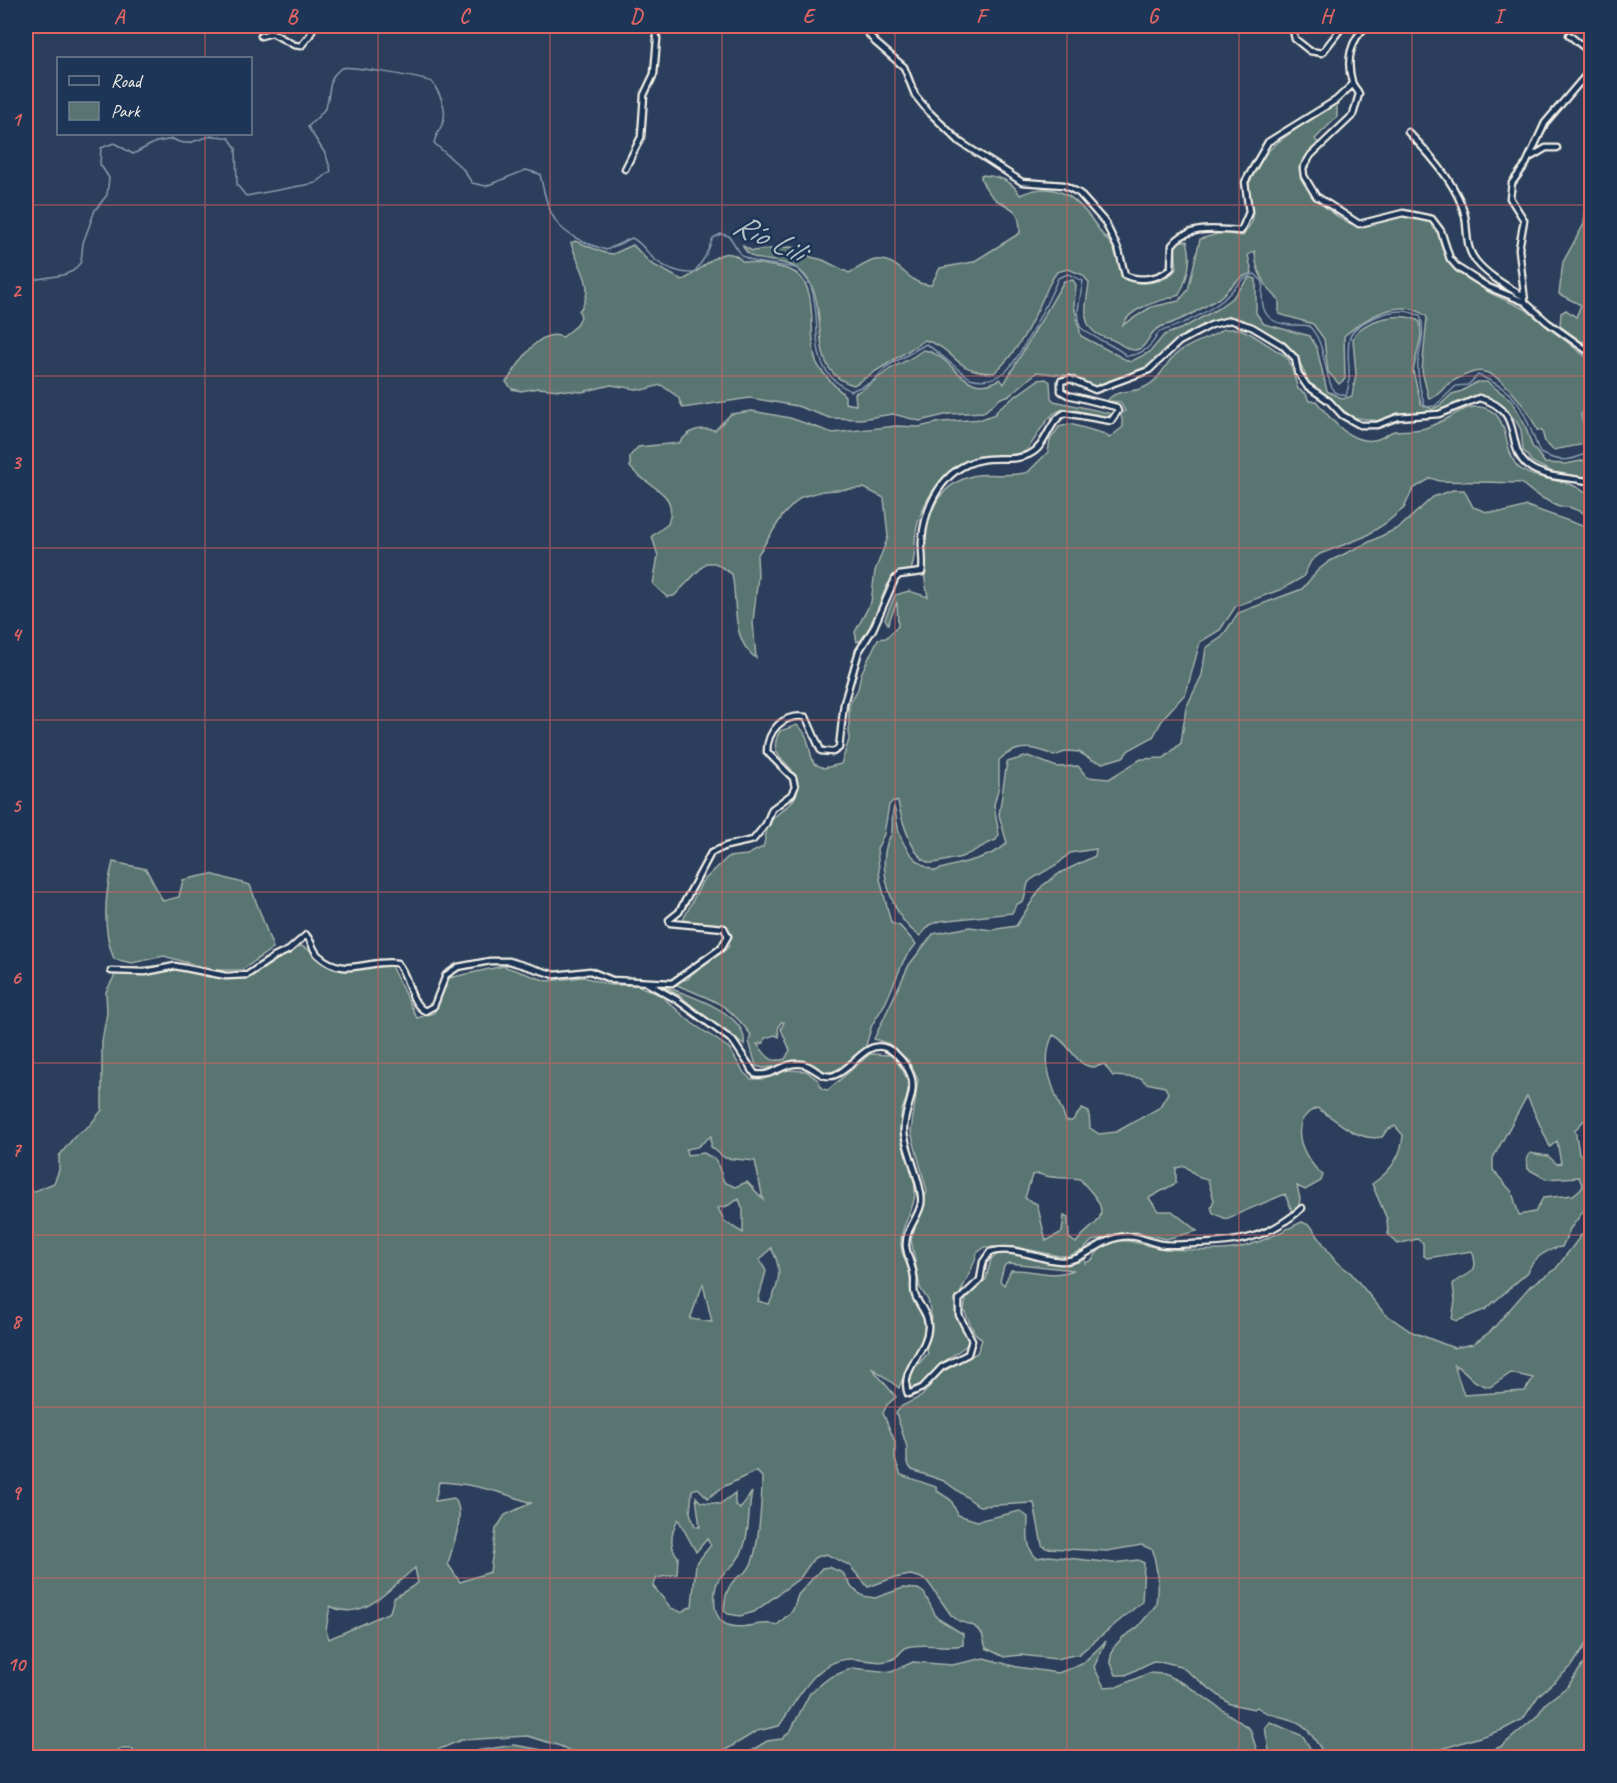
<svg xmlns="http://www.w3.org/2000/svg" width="1617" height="1783" font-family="Caveat,sans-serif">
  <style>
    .green { fill: #597471; stroke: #a6b2ac; stroke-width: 1.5; fill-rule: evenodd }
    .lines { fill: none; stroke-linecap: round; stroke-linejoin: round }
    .stream { stroke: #889eae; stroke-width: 1.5 }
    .street-casing { stroke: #f4f1e8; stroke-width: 9 }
    .street { stroke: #1d3557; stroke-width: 4.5 }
    .grid { fill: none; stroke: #df6462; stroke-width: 1.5; stroke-opacity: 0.55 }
    .labels { text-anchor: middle; stroke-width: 5; stroke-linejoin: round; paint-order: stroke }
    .water-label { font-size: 32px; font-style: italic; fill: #b5c1c6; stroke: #1d3557 }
    .neatline { fill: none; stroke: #df6462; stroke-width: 2 }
    .grid-label { font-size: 20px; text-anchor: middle; font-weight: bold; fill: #df6462 }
  </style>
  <rect width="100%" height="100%" fill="#2b3e5b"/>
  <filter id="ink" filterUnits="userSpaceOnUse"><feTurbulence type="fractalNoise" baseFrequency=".0167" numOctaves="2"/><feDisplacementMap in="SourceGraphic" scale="12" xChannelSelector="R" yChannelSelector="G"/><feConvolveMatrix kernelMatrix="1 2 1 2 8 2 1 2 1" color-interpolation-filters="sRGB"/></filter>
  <g filter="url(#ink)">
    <path class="green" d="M 1337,103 L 1337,117 L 1315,139 L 1321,146 C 1314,151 1304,157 1302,166 C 1297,188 1336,220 1355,225 C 1369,229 1382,218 1396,217 C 1406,215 1418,218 1428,219 L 1438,232 L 1442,249 L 1450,264 L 1458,273 L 1492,294 L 1525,309 L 1591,361 L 1591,400 L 1581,415 L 1582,421 L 1589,424 L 1591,415 L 1591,443 L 1553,450 L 1545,442 L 1542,431 L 1537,430 C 1530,411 1496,362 1471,373 C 1465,375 1456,379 1450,383 C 1442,388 1439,397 1429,399 L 1422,371 L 1427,317 C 1402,295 1365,318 1344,336 L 1345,379 L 1339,384 L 1328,372 L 1324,339 L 1313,324 L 1279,314 L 1279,300 C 1265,286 1255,271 1255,251 L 1248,255 L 1252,273 C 1237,277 1230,289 1219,298 C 1206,306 1188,317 1174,322 C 1169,325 1162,325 1157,329 C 1148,334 1147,349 1135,350 C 1126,350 1118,341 1110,339 C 1077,331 1086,307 1089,283 L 1083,275 L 1068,269 L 1057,272 L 1052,279 C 1035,313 1024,347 994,373 C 952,372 958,350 925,340 L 854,385 C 808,374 827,319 812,287 C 794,247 753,272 743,246 L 752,251 L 789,247 L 798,248 L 811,257 L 823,260 L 849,273 C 857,269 867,262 875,260 C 899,256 908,286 931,285 L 940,268 L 973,262 L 1020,233 C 1020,210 1015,210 998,201 C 991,197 980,182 981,175 C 998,176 1012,180 1020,195 C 1060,177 1081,202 1102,234 L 1112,245 L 1126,279 C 1142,287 1166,283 1177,268 L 1175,248 L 1179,241 L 1187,241 C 1193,260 1188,278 1179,295 C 1162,301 1130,306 1123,325 L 1151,307 L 1179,301 L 1188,290 L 1200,239 L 1221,233 L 1243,236 L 1253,220 C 1252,210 1246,197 1248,188 C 1254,146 1307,125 1337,103 Z
      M 1591,186 L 1591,340 L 1587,338 L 1583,343 L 1560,326 L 1561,313 L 1566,310 L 1576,317 L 1581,305 L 1559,294 L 1563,262 L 1584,224 L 1587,190 Z
      M 575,241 L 605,253 L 613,254 L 633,245 L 650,263 L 682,280 C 701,274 722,238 742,261 C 757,265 778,264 792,271 C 821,284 807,336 816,361 C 821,374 836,386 845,396 L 845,403 L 856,405 L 855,393 C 869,387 878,377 890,369 C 904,361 909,361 923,350 C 954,354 964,401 1000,379 L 1004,384 L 1064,281 L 1073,280 L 1076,285 L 1074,305 L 1081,336 L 1130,362 L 1150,352 L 1164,335 L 1183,328 L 1217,309 L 1233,297 L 1250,277 L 1256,279 L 1256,313 L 1264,324 L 1310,336 L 1317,349 L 1327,391 L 1343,399 L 1352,396 L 1356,374 L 1353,339 C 1360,319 1405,310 1420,322 L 1421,336 L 1413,371 L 1421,404 L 1432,409 L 1439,406 L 1452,394 L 1462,391 L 1477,382 L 1487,382 L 1511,400 L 1525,425 L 1532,446 L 1545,463 L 1566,464 L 1591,459 L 1591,479 L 1554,473 L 1532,462 L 1523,450 L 1521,430 L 1516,421 L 1500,404 L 1490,399 L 1468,401 L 1441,412 L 1404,413 L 1378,421 L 1352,417 L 1309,383 L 1299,361 L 1288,346 L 1245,322 L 1227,321 L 1195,332 L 1171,346 L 1159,360 L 1141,374 L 1100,385 L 1091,387 L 1069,376 L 1037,372 L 1010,395 L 1001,398 L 984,412 L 949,414 L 920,421 L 893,414 L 861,419 L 830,418 L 797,406 L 750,398 L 683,408 L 678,397 L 661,385 L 642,390 L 611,385 L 582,392 L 538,388 L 521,391 L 512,389 L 506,382 C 519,366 537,326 563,337 L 576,326 L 581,317 L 579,311 C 598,286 578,268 571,243 Z
      M 1223,329 L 1240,329 L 1251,334 L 1284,355 L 1289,360 L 1298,389 L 1306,394 L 1309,401 L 1316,401 C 1330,418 1349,444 1374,440 C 1382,439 1387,433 1394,431 C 1403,430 1412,431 1421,429 C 1429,428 1439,422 1446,419 C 1457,414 1467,405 1480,407 C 1511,411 1502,449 1517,466 C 1534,483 1566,476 1584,492 L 1591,491 L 1591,516 L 1569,507 L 1559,507 L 1535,494 L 1521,483 L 1439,481 L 1431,478 L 1413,489 L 1404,508 L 1386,523 L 1364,537 L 1320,554 L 1311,561 L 1303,577 L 1282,589 L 1236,606 L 1220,630 L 1200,642 L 1186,693 L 1164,717 L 1153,737 L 1129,750 L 1123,757 L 1103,763 L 1092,760 L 1079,752 L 1068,751 L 1054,756 C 1035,746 1016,744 999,760 L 999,786 L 994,805 L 999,835 L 996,840 C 984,844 968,856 958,858 C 951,859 936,864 930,863 C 912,859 901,817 898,802 L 893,801 L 889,805 L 884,834 L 877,849 L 880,879 L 891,923 L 900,926 L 916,944 L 904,960 L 886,1002 L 872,1025 L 864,1052 L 842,1069 L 827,1073 L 807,1064 L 763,1068 L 756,1066 L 749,1041 L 751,1035 C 727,1002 712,1000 677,985 L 679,981 L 688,979 C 697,963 717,960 729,946 L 728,929 L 718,926 L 701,929 L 682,922 L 702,882 L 728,857 L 747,855 L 763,847 C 766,840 765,831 769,824 C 777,809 800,805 797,784 C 794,758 764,760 780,731 L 797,725 C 810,734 808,750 814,764 L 824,768 L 841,764 L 849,740 L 849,705 L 858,689 L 861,674 L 878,639 L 886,638 L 898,626 L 897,602 L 888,624 L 885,619 L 895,595 L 909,591 L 928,597 C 919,555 919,490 972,476 C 990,472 1010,478 1028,472 L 1048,452 L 1050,440 L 1059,427 L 1070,424 L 1105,434 L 1109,438 L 1123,427 L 1121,414 L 1125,411 L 1120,402 L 1107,401 C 1116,388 1133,394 1145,387 C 1159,381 1163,367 1174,356 C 1187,343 1209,340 1223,329 ZM 781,1022 L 784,1022 L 781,1029 L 790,1050 L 785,1059 C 769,1064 767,1055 757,1044 L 764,1043 L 765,1038 L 775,1035 L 779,1037 L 778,1029 Z
      M 1046,379 L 1050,382 L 1051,398 L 1054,401 L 1109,413 L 1109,417 C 1094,417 1081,410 1067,409 C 1048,408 1037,439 1026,451 C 1011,457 995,455 980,458 C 947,464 924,496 917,527 C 913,541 917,560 910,572 C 886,576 885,590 878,609 C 875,620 868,630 862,640 L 857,642 L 855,632 L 871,602 L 875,571 L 888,537 L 884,498 L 864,488 L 823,491 L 801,497 L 783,515 L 757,556 L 758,576 L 753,622 L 756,658 C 730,640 738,601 732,574 L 715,563 L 706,563 L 674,596 L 667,597 L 653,584 L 658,556 L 652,536 L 668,524 C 680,491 648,489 630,467 L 630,456 L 638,447 L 679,443 C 690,430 697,427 715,430 L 731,414 L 752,411 L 790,418 L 833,433 L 896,426 L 919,427 L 941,422 L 982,419 L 995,414 L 999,408 L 1038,380 Z
      M 1453,490 L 1464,490 L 1473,507 L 1487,512 L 1505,512 L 1527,506 L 1591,529 L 1592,1112 L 1575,1130 L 1579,1153 L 1591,1167 L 1591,1201 L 1570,1229 L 1562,1247 C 1549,1248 1531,1259 1528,1272 L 1486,1309 L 1457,1321 L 1452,1319 L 1455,1301 L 1453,1284 C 1464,1272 1482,1277 1472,1251 L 1427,1258 L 1423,1255 L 1423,1243 L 1417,1239 L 1398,1244 L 1388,1234 L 1387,1219 L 1372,1184 C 1390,1172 1402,1156 1403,1135 L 1395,1126 L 1387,1130 L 1382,1137 C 1356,1142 1338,1120 1317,1108 C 1285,1121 1303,1159 1323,1175 L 1321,1181 L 1305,1190 L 1297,1186 L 1300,1199 L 1298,1210 L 1293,1213 L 1285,1194 L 1226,1219 L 1213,1213 L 1211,1207 L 1214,1200 L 1208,1180 L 1200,1178 L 1185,1166 L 1176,1168 L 1176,1183 L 1149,1198 L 1158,1211 L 1172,1211 L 1197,1231 L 1166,1239 L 1136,1232 L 1119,1234 L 1092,1241 L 1083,1250 L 1068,1256 L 1059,1256 L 1016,1247 L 985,1247 L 977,1253 C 974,1271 952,1300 956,1314 C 960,1325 969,1331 970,1343 L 942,1363 L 916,1390 L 908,1390 L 914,1369 L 928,1353 L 926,1348 L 932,1318 L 928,1300 L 920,1288 L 911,1239 L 927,1191 L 911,1132 L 918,1080 L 908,1060 L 889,1044 L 874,1039 L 909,965 L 933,934 L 970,927 L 991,930 L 1016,926 L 1042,886 L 1060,873 L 1095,856 L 1096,849 L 1070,853 L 1059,863 L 1032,879 L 1028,883 L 1024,900 L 1016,905 L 1012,913 L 940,921 L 930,925 L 920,936 C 894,920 878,873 887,843 C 888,839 892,836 892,831 C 893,823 891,815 894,807 C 896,813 896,817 897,822 C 900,845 914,863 935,871 C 955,863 993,859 1007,843 L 999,815 L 1007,762 L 1028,756 L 1057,767 L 1078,766 L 1087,777 L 1109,779 L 1141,759 L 1164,758 L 1181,743 L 1186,708 L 1202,675 L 1206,648 L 1222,637 L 1238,613 L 1302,589 L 1318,570 L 1330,561 L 1400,527 L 1433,497 ZM 1053,1035 C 1073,1043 1077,1077 1104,1064 L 1113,1076 L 1141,1078 L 1146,1083 L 1165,1087 L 1168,1093 L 1159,1108 L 1116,1132 L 1099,1134 L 1090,1128 L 1089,1112 L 1082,1109 L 1072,1121 L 1066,1121 C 1056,1093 1038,1065 1053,1035 ZM 1527,1096 L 1550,1147 L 1557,1141 L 1561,1163 L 1557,1164 L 1548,1156 L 1530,1153 L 1527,1159 L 1528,1169 L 1546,1179 L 1579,1177 L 1583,1187 L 1573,1195 L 1543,1198 L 1535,1212 L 1519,1215 L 1512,1192 L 1493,1170 L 1493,1158 ZM 1039,1174 C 1055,1180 1064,1176 1080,1179 C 1088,1190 1111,1207 1096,1223 C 1089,1230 1082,1234 1076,1243 L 1069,1238 L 1068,1218 L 1064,1216 L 1062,1232 L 1046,1241 L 1037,1204 L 1025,1198 L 1032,1175 Z
      M 113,862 L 146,869 L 163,901 L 179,897 L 183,880 L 211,874 L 250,885 L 273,948 L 242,970 L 213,970 L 164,956 L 132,963 L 114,959 C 102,929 105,893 113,862 Z
      M 299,945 L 335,962 L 360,969 L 391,966 L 417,1018 L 434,1013 L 449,978 L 503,966 L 547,981 L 584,977 L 609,985 L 637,985 L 660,995 L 692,1023 L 729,1048 L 744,1073 L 751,1079 L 763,1079 L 788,1070 L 806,1071 L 818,1080 L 822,1089 L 828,1090 L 870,1054 L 891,1055 C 900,1064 906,1074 909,1086 C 910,1097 901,1106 901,1116 C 900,1143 916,1168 915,1192 C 915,1211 900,1225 901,1244 C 901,1256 908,1263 910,1274 C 912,1281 910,1289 913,1297 C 917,1307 926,1314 926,1325 C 926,1342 905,1369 899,1388 L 871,1367 L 896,1397 L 887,1405 L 883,1413 L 895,1442 L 895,1460 L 901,1475 L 936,1487 L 937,1491 L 951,1500 L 958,1515 L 977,1521 L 1020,1511 L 1028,1517 C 1028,1531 1025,1549 1037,1558 L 1049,1556 L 1113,1563 L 1138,1560 L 1144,1563 L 1142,1602 L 1079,1654 L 1056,1659 L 1020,1655 L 1004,1657 L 986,1648 L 982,1634 L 974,1626 L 959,1621 L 951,1615 L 928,1582 L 919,1577 L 910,1575 L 890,1579 L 868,1587 L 849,1565 L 826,1554 L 814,1558 L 800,1578 L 754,1612 L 740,1616 L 728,1614 L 724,1610 C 725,1597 727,1585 738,1577 C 741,1575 747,1572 749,1568 C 759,1554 762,1496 762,1477 L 756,1471 L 723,1487 L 708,1498 L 698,1488 L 692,1490 L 690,1513 L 695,1526 L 700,1527 L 696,1497 L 701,1502 L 720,1504 L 735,1493 L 735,1504 L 740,1509 L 752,1492 C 748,1510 750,1528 744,1546 C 734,1578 711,1565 715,1608 C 716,1615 721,1623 728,1625 C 744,1631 760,1620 777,1625 L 793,1610 L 798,1595 L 822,1568 L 829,1567 L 843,1573 L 852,1588 L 863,1596 L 875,1598 L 903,1588 L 918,1589 L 924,1593 L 937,1618 L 963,1634 L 963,1645 C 945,1649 924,1642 907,1647 C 902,1649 898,1657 893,1659 C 881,1665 864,1659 851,1659 C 815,1659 797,1701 779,1726 L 757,1731 L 714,1757 L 583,1757 L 560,1746 L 528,1736 L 461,1740 L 419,1758 L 131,1757 L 133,1749 L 121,1749 L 105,1757 L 26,1757 L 26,1330 L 29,1316 L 26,1298 L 26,1186 L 33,1192 L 54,1183 L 59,1170 L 59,1156 L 75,1136 L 90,1125 L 102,1110 L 102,1041 L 107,1013 L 106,992 L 116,973 L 126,969 L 164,965 L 209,977 L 245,978 L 270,959 ZM 711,1136 L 711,1147 L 725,1158 L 755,1161 L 763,1199 L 747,1182 L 735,1187 L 724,1182 L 716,1160 L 704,1153 L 687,1155 L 686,1149 L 697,1147 ZM 739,1199 L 743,1210 L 743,1233 L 725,1222 L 718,1208 L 727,1206 ZM 771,1248 C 783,1268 780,1284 769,1304 L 758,1301 L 766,1271 L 760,1260 ZM 703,1284 L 712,1322 L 690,1319 ZM 439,1482 C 470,1483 502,1492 531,1503 L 505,1515 L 496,1529 L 490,1572 L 460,1582 L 448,1564 C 452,1546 467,1514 454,1498 L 435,1501 ZM 678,1519 L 696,1552 L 707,1539 L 711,1545 L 696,1564 L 692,1606 L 681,1612 L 671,1608 L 653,1586 L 657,1578 L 677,1574 L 678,1557 C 668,1545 671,1532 678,1519 ZM 415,1568 L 418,1583 L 394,1598 L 390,1612 L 329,1639 L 326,1630 L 330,1606 C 364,1624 390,1587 415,1568 Z
      M 660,985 C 683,993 749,1012 744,1045 L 706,1019 L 681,996 Z
      M 1302,1222 L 1311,1226 L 1335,1261 L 1351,1273 L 1384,1313 L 1410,1331 L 1454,1348 L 1473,1344 L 1491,1331 L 1531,1285 L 1555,1270 L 1591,1222 L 1591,1636 L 1572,1666 L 1539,1695 L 1523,1719 L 1502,1730 L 1426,1754 L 1399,1758 L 1327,1757 C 1318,1747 1312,1731 1301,1724 C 1287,1715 1270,1718 1257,1707 L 1254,1709 L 1230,1704 L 1180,1666 L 1164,1662 L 1153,1661 L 1126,1675 L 1116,1675 L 1110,1661 L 1113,1648 L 1123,1637 L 1137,1628 L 1156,1605 L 1158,1578 L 1153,1550 L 1142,1545 L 1107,1551 L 1046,1548 L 1042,1545 L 1034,1503 L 979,1506 L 944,1481 L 912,1470 L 907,1463 L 907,1447 L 896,1413 L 902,1406 L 922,1396 L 940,1373 L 977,1353 L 982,1340 L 974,1332 L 964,1310 L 966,1299 L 986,1279 L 991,1259 L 998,1254 L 1008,1252 L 1071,1261 L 1085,1257 L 1085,1263 L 1092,1260 C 1110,1229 1132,1243 1158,1248 C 1173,1250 1207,1251 1223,1250 C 1250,1249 1278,1233 1302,1222 ZM 1008,1263 L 1074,1270 C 1047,1279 1037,1269 1011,1270 L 1004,1285 L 1000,1281 L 1004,1266 ZM 1454,1365 C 1472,1373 1467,1382 1490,1387 L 1511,1373 L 1533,1378 L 1525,1391 L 1464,1395 Z
      M 1106,1641 L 1094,1667 L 1104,1687 L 1119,1686 L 1149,1673 L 1164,1674 L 1185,1684 L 1250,1729 L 1259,1757 L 741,1757 L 767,1741 L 782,1739 L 791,1730 L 810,1693 L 829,1678 L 852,1668 L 891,1672 L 913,1662 L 952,1665 L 984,1658 L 1017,1667 L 1058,1673 L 1082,1664 Z
      M 1591,1653 L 1591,1757 L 1456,1757 L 1483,1754 L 1502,1746 L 1537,1716 L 1546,1703 L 1568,1686 Z
      M 1270,1722 L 1303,1736 L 1315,1757 L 1270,1757 L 1265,1727 Z
      M 514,1745 L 548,1751 L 558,1757 L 477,1757 L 475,1751 Z"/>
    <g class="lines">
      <path class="stream" d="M 32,280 L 63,275 L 73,271 L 81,262 L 83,243 L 95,210 L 107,195 L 109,178 L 100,164 L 101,148 L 114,143 L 133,154 L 156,142 L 173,139 C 189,149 198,137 214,136 C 219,136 224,137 229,138 L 236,148 L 237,185 L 246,196 L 316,183 L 331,171 L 326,155 L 308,127 C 313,121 324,113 326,106 C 330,96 328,85 334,75 C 335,74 340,69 341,68 C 350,65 422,78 432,82 C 440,94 449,110 442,125 C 438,132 436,135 434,143 L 463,169 L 472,183 L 486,186 L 526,170 L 540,174 C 550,223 557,234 606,250 L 632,238 C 641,243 643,247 650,255 C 659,266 680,274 694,273 L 705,257 L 713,238 L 721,234 L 729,236 L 742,256 L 756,262 L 797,268 C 802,274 809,280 811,287 C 825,328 802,367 851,391 L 872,382 L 886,367 L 926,344 C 936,350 965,376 970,378 C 983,382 995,379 1005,372 C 1018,362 1051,296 1058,278 L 1068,274 L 1083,281 L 1078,310 L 1080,327 C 1095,340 1112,343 1127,356 C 1144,354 1151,347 1159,332 C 1181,325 1205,314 1223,300 C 1234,290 1240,278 1255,274 L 1263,282 C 1261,301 1260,320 1284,324 C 1293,326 1300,324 1309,326 C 1327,344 1322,370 1334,392 L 1346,396 C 1353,377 1346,361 1349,341 C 1351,323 1386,311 1402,311 C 1408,311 1415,314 1420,315 C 1426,333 1420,345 1418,363 C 1417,378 1421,392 1425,407 L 1435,406 L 1456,386 L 1468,385 L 1478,375 C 1523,394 1523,412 1540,453 C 1560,463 1572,462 1592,450"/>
      <defs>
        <path id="street" d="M 1292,26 L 1295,39 L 1310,51 L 1322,53 L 1343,26
          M 1367,26 C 1350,40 1346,61 1352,82 C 1353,87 1357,88 1359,94 L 1353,115 L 1311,155 L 1303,168 L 1304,176 L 1316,196 L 1359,224 L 1403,213 L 1432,219 L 1441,231 L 1450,259 L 1458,268 L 1488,287 L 1525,302 L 1547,322 L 1592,354
          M 863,27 L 875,42 L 904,67 L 915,95 L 927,110 L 960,142 L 1022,182 L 1064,185 L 1079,193 L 1105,222 L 1119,251 L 1125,275 C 1138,282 1160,279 1171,268 L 1172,245 C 1187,224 1219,230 1241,231 L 1249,212 L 1245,182 L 1268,142 L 1336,100 L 1352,85
          M 1569,35 L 1592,54
          M 261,36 L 272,33 L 294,45 L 301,46 L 310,35 L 314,26
          M 1408,132 C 1430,154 1458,185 1465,216 C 1468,231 1465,248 1476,261 C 1488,276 1507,286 1524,297
          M 1529,158 L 1546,148 L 1557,148
          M 625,169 L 641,137 L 644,95 L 654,74 L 657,39 L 655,26
          M 1525,302 L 1519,249 L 1524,220 L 1510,198 L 1512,183 L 1526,164 L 1545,123 L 1592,68
          M 111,971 L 145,972 L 175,966 L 226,976 L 247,975 L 274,957 L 289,950 L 306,935 C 312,941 312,949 318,955 C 345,980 370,958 397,963 C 410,976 408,1002 425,1011 L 434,1006 L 446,975 L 458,967 L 490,961 L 509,961 L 555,975 L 590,971 L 612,980 L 672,983 L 721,948 L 728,936 L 724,928 L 670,923 L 669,920 L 679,912 L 711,853 L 726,846 L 753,840 L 766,824 L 772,809 L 792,794 L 795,787 L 793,778 L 767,752 C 767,731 783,713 806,717 L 821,751 L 833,752 L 839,748 L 844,703 L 859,651 L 873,629 L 895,579 L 899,575 L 922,572 C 924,562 921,551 922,540 C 925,505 943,468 980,460 C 997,456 1015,462 1030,454 C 1047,446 1048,421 1065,413 L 1111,421 L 1118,411 L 1116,407 L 1068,395 L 1061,391 L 1061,381 L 1070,379 L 1095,390 L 1149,370 L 1179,342 L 1211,325 L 1230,320 L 1252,327 L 1282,345 L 1295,358 L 1298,373 L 1307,386 L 1329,401 L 1342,415 L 1360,425 L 1377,425 L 1398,417 L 1439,414 L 1479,398 C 1526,410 1504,447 1528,466 C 1545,479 1571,477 1592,482
          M 647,983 L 677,1000 L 733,1041 L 755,1074 C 773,1078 784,1061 802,1064 C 815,1066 821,1080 835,1075 C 852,1069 864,1043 883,1047 C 896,1050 909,1067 912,1080 C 915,1099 902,1114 904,1133 C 907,1152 924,1189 921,1204 C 918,1219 905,1229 906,1246 C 907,1257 913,1266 914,1277 C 915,1283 913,1289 915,1295 C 919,1306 929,1314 928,1328 C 927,1352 899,1370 908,1394 L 922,1388 L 942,1367 L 968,1354 L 972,1340 L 959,1315 L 959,1300 L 980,1280 L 983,1262 L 990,1252 C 1016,1245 1037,1260 1061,1261 C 1083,1262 1099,1240 1120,1237 C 1135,1234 1146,1241 1160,1244 C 1170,1246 1182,1244 1192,1244 C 1236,1243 1268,1239 1302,1208"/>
      </defs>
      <use href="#street" class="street-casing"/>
      <use href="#street" class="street"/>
    </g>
  </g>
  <path class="grid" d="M 205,26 L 205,58M 378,26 L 378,1758M 550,26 L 550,1758M 722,26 L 722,1758M 895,26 L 895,1758M 1067,26 L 1067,1758M 1239,26 L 1239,1758M 1412,26 L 1412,1758M 205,134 L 205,1758M 26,205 L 1592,205M 26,376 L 1592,376M 26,548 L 1592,548M 26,720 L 1592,720M 26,892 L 1592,892M 26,1063 L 1592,1063M 26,1235 L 1592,1235M 26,1407 L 1592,1407M 26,1578 L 1592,1578"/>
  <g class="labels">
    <g class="water-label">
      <text transform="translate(769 237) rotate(25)" y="11">Río Lili</text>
    </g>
  </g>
  <rect width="1617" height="1783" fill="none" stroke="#1d3557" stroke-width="66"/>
  <rect x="57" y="57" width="195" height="78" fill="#1d3557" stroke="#738091" stroke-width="1.5"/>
  <rect x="69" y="76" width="30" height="9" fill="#1d3557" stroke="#738091" stroke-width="1.5"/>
  <text x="111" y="87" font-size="18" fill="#f4f1e8">Road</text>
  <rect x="69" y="102" width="30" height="18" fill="#597471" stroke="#738091" stroke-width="1.5"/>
  <text x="111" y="117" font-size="18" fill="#f4f1e8">Park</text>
  <rect x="33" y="33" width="1551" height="1717" class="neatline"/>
  <g class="grid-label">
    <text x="119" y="23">A</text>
    <text x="292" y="23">B</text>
    <text x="464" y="23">C</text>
    <text x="636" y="23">D</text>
    <text x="808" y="23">E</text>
    <text x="981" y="23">F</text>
    <text x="1153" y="23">G</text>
    <text x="1326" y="23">H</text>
    <text x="1498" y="23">I</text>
    <text x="16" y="126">1</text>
    <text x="16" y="297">2</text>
    <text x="16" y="469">3</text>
    <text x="16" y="641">4</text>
    <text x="16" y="812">5</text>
    <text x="16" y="984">6</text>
    <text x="16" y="1156">7</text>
    <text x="16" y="1328">8</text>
    <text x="16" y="1499">9</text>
    <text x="16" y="1671">10</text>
  </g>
</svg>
